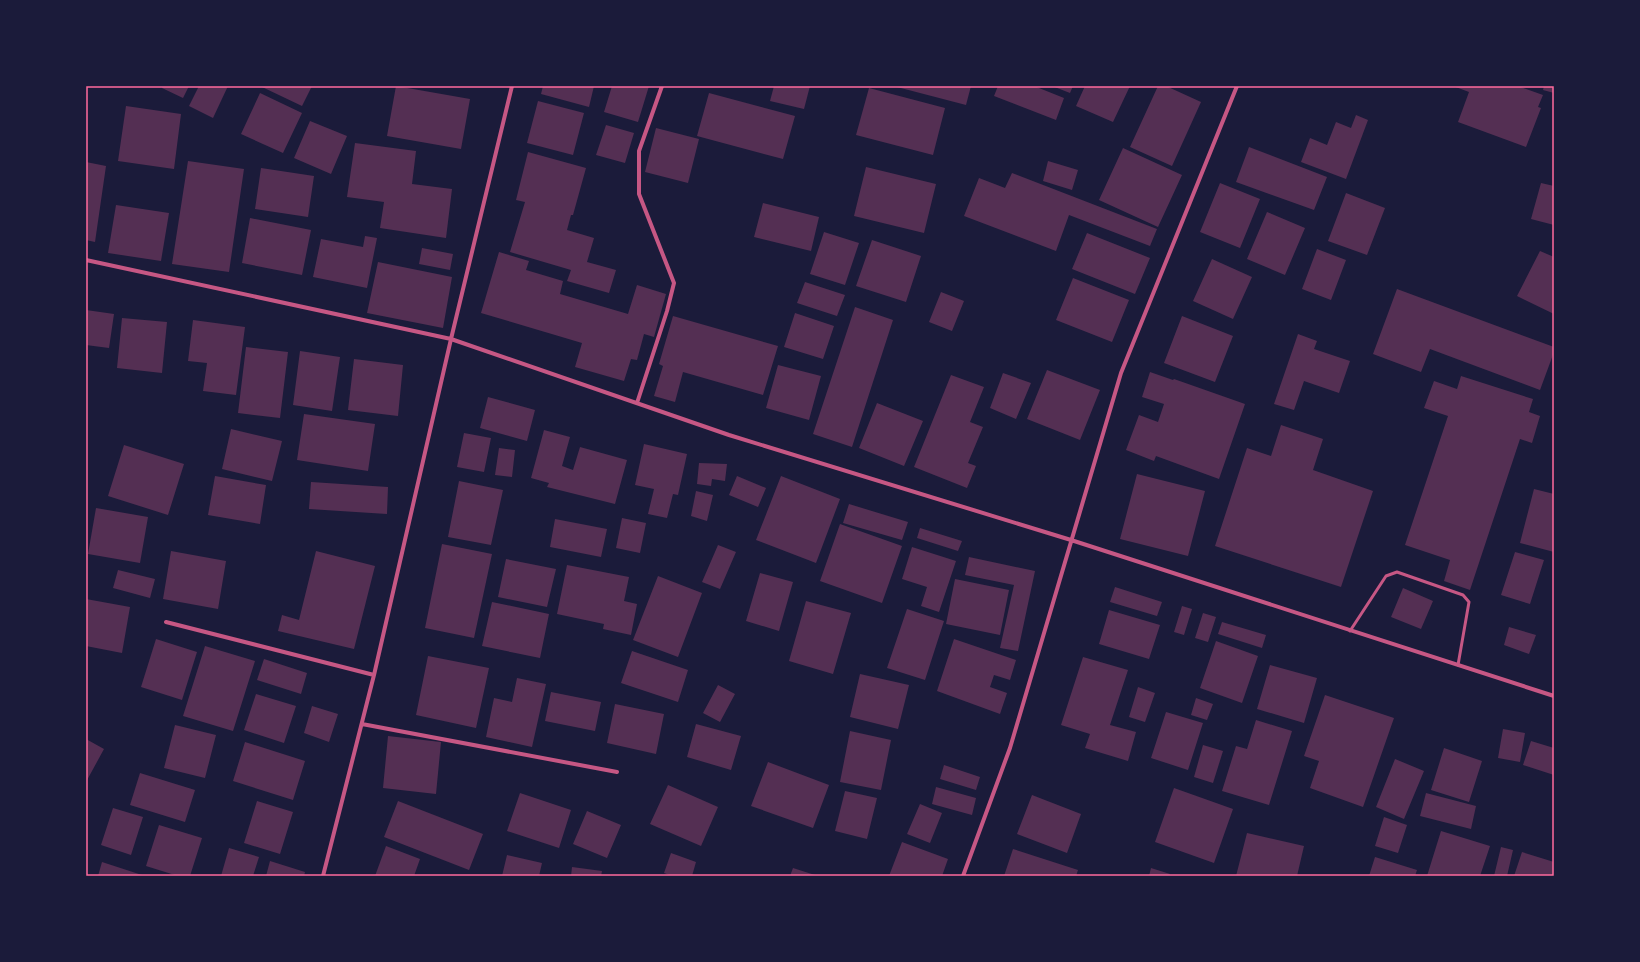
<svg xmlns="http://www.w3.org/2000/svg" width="1640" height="962" font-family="'Source Sans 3',sans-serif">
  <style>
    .building { fill: #542f53 }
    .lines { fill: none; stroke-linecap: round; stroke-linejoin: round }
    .service { stroke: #c65784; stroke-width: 3 }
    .minor { stroke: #c65784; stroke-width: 4 }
    .neatline { fill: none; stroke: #ff6b9d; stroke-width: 1.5 }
  </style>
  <rect width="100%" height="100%" fill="#1b1b3a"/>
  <path class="building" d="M 163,86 L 189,86 L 183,98 L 162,88 Z
    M 199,86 L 228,86 L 213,118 L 189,106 Z
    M 260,86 L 312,86 L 302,106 Z
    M 396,86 L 470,99 L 461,149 L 387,136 Z
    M 543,86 L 594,86 L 589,107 L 541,94 Z
    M 612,86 L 649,86 L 638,122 L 604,112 Z
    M 774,86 L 810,86 L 804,109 L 770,101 Z
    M 898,86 L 971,86 L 966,105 L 897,87 Z
    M 998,86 L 1034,86 L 1064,98 L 1056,120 L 994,96 Z
    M 1052,86 L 1073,86 L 1070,93 Z
    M 1085,86 L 1130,86 L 1113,122 L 1076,106 Z
    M 1158,86 L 1166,86 L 1201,102 L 1172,166 L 1130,147 Z
    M 1453,86 L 1518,86 L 1543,95 L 1538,107 L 1541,108 L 1526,147 L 1458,122 L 1469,92 Z
    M 1544,86 L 1554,86 L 1554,93 L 1543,90 Z
    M 869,88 L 945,108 L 933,155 L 856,135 Z
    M 260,93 L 302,113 L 283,153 L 241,134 Z
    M 709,93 L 795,116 L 783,159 L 697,136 Z
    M 538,101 L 584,113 L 573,155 L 527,143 Z
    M 126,106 L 181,114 L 174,169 L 118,161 Z
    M 1356,115 L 1368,120 L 1346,179 L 1301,162 L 1310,138 L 1327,145 L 1336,122 L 1351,128 Z
    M 310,121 L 347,136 L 331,174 L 294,158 Z
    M 606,125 L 634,133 L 625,163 L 596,155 Z
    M 656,128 L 699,139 L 688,183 L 645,172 Z
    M 355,143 L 416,151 L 412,184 L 452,189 L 446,238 L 380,228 L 384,202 L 347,197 Z
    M 1249,147 L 1327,177 L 1314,210 L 1236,182 Z
    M 1123,148 L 1182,175 L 1158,227 L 1099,200 Z
    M 528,152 L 586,168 L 573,215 L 571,215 L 567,230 L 594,238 L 587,262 L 616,270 L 609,293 L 567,281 L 571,270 L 510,252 L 525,202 L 516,200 Z
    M 188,161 L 244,169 L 229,272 L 172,264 Z
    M 1048,161 L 1078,170 L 1072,190 L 1043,181 Z
    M 86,162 L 106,166 L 95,242 L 86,240 Z
    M 866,167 L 936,184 L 924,233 L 854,216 Z
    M 261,168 L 314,176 L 308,217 L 255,209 Z
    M 1012,173 L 1157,229 L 1150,246 L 1069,215 L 1056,251 L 964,216 L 979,178 L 1005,188 Z
    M 1220,183 L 1260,199 L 1240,248 L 1200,232 Z
    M 1541,183 L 1554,186 L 1554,225 L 1531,219 Z
    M 1346,193 L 1385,208 L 1367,255 L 1328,241 Z
    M 763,203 L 819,217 L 811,251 L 754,237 Z
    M 116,205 L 169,213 L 161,261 L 108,253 Z
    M 1267,212 L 1305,228 L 1285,275 L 1247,259 Z
    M 250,218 L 311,230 L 302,275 L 242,263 Z
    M 824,232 L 859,243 L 845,285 L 810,274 Z
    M 1087,233 L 1150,258 L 1135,294 L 1072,269 Z
    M 365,236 L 377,238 L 367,288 L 313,277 L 321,239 L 363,247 Z
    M 872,240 L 921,256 L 906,302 L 856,286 Z
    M 422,248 L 453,254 L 450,270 L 419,264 Z
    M 1317,249 L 1346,260 L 1331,300 L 1302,289 Z
    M 1540,251 L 1554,257 L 1554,314 L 1517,296 Z
    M 499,252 L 529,261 L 526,270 L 563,281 L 560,294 L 628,314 L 637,285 L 666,294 L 654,337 L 644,334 L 637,360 L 631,359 L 624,381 L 575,367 L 582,343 L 481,313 Z
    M 1212,259 L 1252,277 L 1233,319 L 1193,301 Z
    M 378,262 L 452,277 L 443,328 L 367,313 Z
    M 1073,278 L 1129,300 L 1112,342 L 1056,320 Z
    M 805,282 L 845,295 L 837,316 L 797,303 Z
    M 1397,289 L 1554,347 L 1554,352 L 1540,390 L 1430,349 L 1421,372 L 1373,354 Z
    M 941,292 L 964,301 L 952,331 L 929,322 Z
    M 855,307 L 893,320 L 852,447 L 813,434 Z
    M 86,310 L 114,314 L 109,348 L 86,345 Z
    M 795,313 L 834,326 L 823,359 L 784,347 Z
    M 673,316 L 778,346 L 763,395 L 683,372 L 675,402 L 654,396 L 663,366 L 659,364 Z
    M 1182,316 L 1233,336 L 1215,382 L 1164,363 Z
    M 122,318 L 167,322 L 162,373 L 117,368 Z
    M 193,320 L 245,327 L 236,395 L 203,391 L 207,363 L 188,361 Z
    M 1298,334 L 1317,341 L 1314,349 L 1350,361 L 1339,393 L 1304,381 L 1294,410 L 1274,404 Z
    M 246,347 L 288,352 L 280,418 L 238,413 Z
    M 300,351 L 340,357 L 332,411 L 293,405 Z
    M 354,359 L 403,365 L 398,416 L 348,410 Z
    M 778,365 L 821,376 L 809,420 L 766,408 Z
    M 1047,370 L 1100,390 L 1080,440 L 1027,419 Z
    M 1150,372 L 1173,380 L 1174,379 L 1245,404 L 1219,479 L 1156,456 L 1154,461 L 1126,450 L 1139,415 L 1158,422 L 1164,404 L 1142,397 Z
    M 1003,373 L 1031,383 L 1016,419 L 990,408 Z
    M 951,375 L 984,387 L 970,422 L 983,427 L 968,463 L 976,466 L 967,488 L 914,467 Z
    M 1461,376 L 1533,399 L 1529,412 L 1540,416 L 1532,443 L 1520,439 L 1470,590 L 1444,581 L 1450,560 L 1405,545 L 1448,416 L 1424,408 L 1434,381 L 1457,389 Z
    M 488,397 L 535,410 L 527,441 L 480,428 Z
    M 877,403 L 923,421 L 904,466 L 859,448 Z
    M 304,414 L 375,424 L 368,471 L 297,460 Z
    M 1281,425 L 1323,439 L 1313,470 L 1373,491 L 1341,587 L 1215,546 L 1247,448 L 1271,456 Z
    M 231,429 L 282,441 L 272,481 L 222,469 Z
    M 544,430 L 570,437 L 562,466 L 573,470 L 580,447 L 627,460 L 615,504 L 547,487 L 549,483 L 531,478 Z
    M 464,433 L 491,438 L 484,472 L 457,467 Z
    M 644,444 L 687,454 L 678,495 L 673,494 L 667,518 L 648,514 L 654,489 L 635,485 Z
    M 124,445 L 184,464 L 168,515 L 108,496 Z
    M 499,448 L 515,450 L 512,477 L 495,475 Z
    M 699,463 L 727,464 L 725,481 L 712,479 L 711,486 L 697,484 Z
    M 1137,474 L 1205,491 L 1188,556 L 1120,539 Z
    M 215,476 L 266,485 L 260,524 L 208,515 Z
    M 737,476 L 766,488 L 758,507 L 729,495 Z
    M 781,476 L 840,499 L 816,563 L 756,540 Z
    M 459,481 L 503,490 L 491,545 L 448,537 Z
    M 311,482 L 388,487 L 387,514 L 309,509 Z
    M 1534,489 L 1554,494 L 1554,552 L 1520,543 Z
    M 696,491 L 713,495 L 707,521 L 691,516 Z
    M 849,504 L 908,522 L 902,540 L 843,523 Z
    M 96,508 L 148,517 L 140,563 L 88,554 Z
    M 622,518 L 646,523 L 640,553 L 616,548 Z
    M 555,519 L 607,529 L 601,557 L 550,547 Z
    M 840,524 L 902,546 L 882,603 L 820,581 Z
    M 920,528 L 962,541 L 958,551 L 917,538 Z
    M 442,544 L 492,554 L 474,638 L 425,628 Z
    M 718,545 L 736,552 L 720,589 L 702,582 Z
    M 912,547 L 956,561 L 939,612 L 921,606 L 927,587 L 902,579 Z
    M 171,551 L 226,561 L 218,609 L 163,599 Z
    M 316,551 L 375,566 L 354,649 L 278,631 L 282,615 L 299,620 Z
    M 1515,552 L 1544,560 L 1530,604 L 1501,595 Z
    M 969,557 L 1035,571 L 1018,651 L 1000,648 L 1014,585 L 965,575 Z
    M 506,559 L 556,569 L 547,607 L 498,597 Z
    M 567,565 L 629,577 L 624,601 L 637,604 L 631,635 L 603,629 L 604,624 L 557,614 Z
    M 118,570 L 155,579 L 150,598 L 113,588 Z
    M 760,573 L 793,582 L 779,631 L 746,621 Z
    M 658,576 L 702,593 L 678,657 L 633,640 Z
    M 955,579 L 1009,590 L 1000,635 L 946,624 Z
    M 1115,587 L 1162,602 L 1157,616 L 1110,602 Z
    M 1403,588 L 1433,601 L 1421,629 L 1391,617 Z
    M 86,599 L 130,607 L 122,653 L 86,646 Z
    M 806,601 L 851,613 L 833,674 L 789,661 Z
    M 492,602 L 549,614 L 540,658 L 482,646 Z
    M 1182,606 L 1192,609 L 1184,635 L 1174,632 Z
    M 907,609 L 944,621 L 925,680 L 887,668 Z
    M 1109,610 L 1160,625 L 1149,659 L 1099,644 Z
    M 1203,613 L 1216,617 L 1208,642 L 1195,638 Z
    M 1222,622 L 1266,635 L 1262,648 L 1218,634 Z
    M 1509,627 L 1536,635 L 1529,654 L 1504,645 Z
    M 156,639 L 197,652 L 182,700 L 141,687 Z
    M 954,639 L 1016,660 L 1010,680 L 994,675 L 990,687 L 1007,693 L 1000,714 L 937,691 Z
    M 1216,641 L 1258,656 L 1242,703 L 1200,688 Z
    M 205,646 L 255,661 L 233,731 L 183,716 Z
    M 632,651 L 688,670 L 678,702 L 621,683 Z
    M 428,656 L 489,668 L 476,728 L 416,715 Z
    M 1083,657 L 1128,670 L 1110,725 L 1136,732 L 1128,761 L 1085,748 L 1090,734 L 1061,725 Z
    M 264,659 L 307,673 L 301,694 L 257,680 Z
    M 1270,665 L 1317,678 L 1304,723 L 1257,709 Z
    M 860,674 L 909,685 L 898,729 L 850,717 Z
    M 517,678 L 546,684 L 532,747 L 486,737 L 494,698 L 512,702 Z
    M 718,685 L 735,694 L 720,722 L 703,713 Z
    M 1138,687 L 1155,693 L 1145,722 L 1129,717 Z
    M 551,692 L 601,702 L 595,731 L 545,721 Z
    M 256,694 L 296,706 L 284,743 L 244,730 Z
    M 1325,695 L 1394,718 L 1363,807 L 1310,788 L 1319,761 L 1304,756 Z
    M 1196,698 L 1213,704 L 1207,720 L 1191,715 Z
    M 615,704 L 664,714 L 656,754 L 607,743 Z
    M 312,706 L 338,714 L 329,742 L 304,733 Z
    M 1166,712 L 1203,723 L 1188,770 L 1151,758 Z
    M 1256,720 L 1292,731 L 1269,805 L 1222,791 L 1236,746 L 1247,749 Z
    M 696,724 L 741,736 L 731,770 L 687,757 Z
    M 175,725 L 216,735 L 205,778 L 164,768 Z
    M 1503,729 L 1525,733 L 1520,762 L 1498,758 Z
    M 850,731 L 891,740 L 881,790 L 840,782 Z
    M 388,736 L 441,742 L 436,794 L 383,788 Z
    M 86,739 L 104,749 L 86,782 Z
    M 1531,741 L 1554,748 L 1554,775 L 1523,765 Z
    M 245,742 L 305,761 L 293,800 L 233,781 Z
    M 1203,745 L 1223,751 L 1213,783 L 1194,777 Z
    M 1444,748 L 1482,761 L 1469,802 L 1431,790 Z
    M 1395,759 L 1424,771 L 1404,819 L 1376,807 Z
    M 768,762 L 829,785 L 813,828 L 751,806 Z
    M 944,765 L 980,777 L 976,790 L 940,779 Z
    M 140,773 L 195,790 L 185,822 L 130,805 Z
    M 668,785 L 718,807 L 701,846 L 650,824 Z
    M 936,787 L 976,798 L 972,815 L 932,804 Z
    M 1174,788 L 1233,809 L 1214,863 L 1155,842 Z
    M 845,791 L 877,798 L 867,839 L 835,831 Z
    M 520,793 L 571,810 L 559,848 L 507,831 Z
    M 1426,793 L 1476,806 L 1471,829 L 1420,816 Z
    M 1032,795 L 1081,814 L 1067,853 L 1017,834 Z
    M 257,801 L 293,812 L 280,854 L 244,843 Z
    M 398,801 L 483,834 L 469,870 L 384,837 Z
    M 920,804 L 942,813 L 930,843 L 907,834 Z
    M 113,808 L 143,817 L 131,855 L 101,845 Z
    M 587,811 L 621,825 L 607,858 L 573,844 Z
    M 1384,817 L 1407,825 L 1398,853 L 1375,846 Z
    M 159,825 L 202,838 L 190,876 L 178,876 L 146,866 Z
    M 1441,831 L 1490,846 L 1480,876 L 1427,876 Z
    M 1247,833 L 1304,846 L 1297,876 L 1236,876 Z
    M 902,842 L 948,859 L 942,876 L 889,876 Z
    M 386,846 L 420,859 L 414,876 L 375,876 Z
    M 1501,847 L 1513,850 L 1507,876 L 1494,876 Z
    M 229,848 L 259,857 L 253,876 L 221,876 Z
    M 1013,849 L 1078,870 L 1076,876 L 1004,876 Z
    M 1522,852 L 1554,862 L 1553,876 L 1514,876 Z
    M 671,853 L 696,862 L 692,876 L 672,876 L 664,873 Z
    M 507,855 L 542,863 L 539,876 L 502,876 Z
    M 1375,857 L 1417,870 L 1415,876 L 1369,876 Z
    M 270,861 L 305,872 L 304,876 L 266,876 Z
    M 102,862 L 145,876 L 98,876 Z
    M 572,867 L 602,871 L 601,876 L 571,876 Z
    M 793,868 L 818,876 L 790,876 Z
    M 1151,868 L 1170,874 L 1169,876 L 1149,876 Z"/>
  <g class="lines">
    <path class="service" d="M 1350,631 L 1386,576 L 1397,572 L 1463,595 L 1469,602 L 1458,665"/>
    <path class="minor" d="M 86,260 L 451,339 L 729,435 L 1071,540 L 1554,696
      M 637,403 L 667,311 L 674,283 L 639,194 L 639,151 L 662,86
      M 166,622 L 374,675
      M 362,724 L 617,772
      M 323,876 L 374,675 L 451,339 L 512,86
      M 963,876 L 1010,748 L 1121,373 L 1237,86"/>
  </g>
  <rect width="1640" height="962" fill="none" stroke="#1b1b3a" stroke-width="174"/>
  <rect x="87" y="87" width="1466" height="788" class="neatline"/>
</svg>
